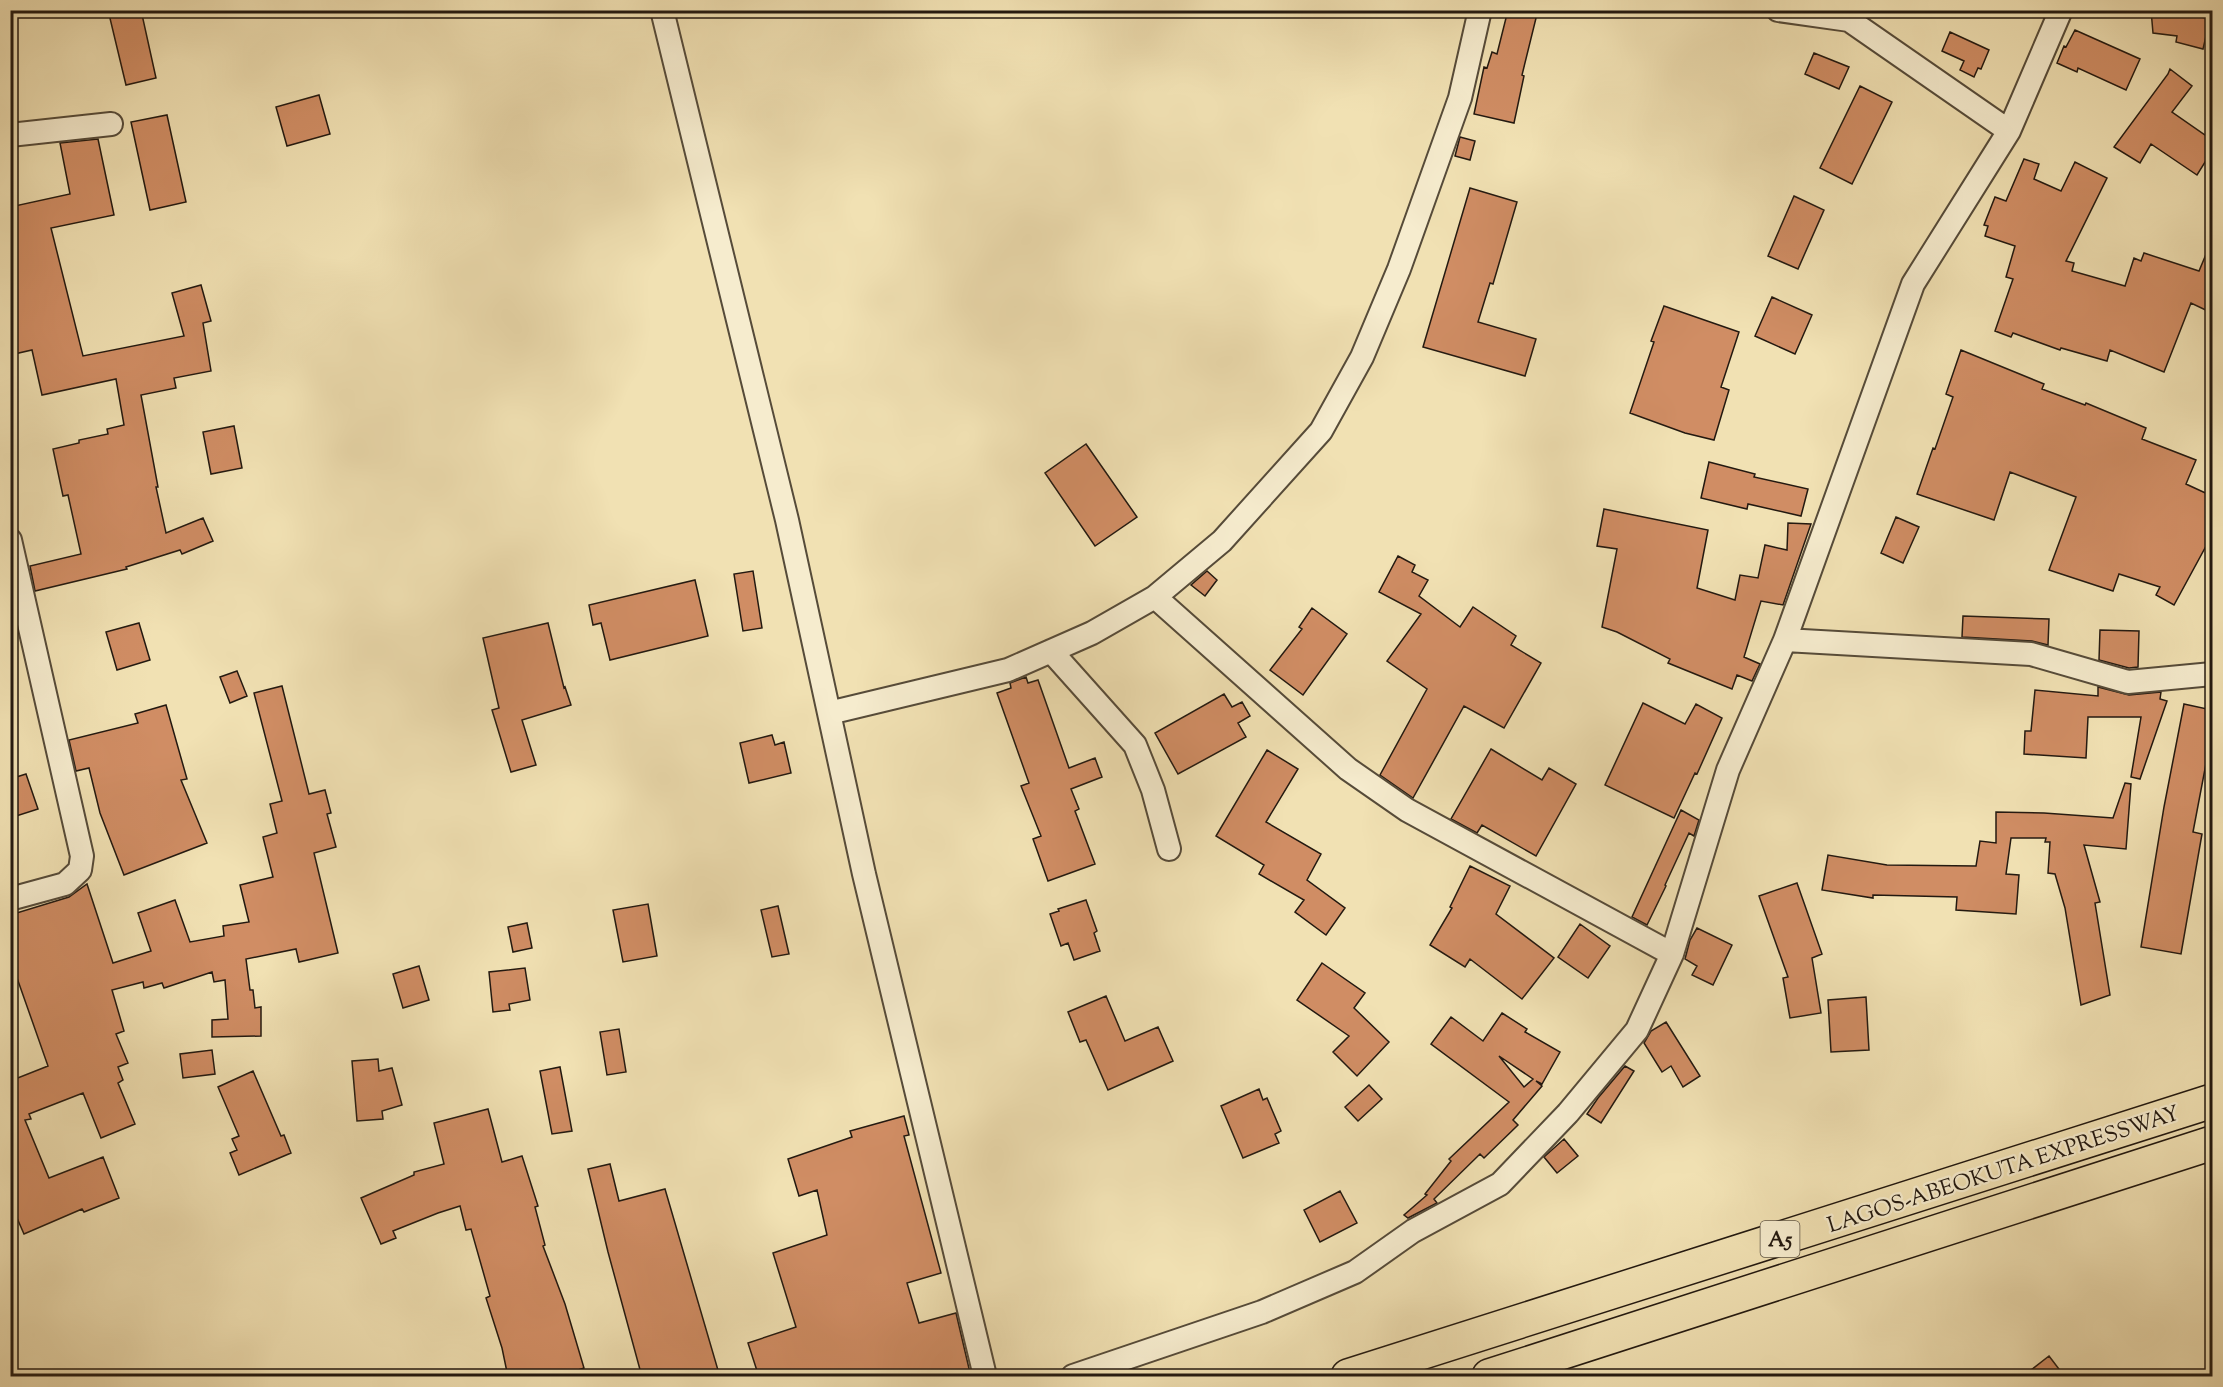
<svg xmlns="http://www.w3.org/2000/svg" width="2223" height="1387" font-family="'Sorts Mill Goudy',serif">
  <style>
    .building { fill: #d08d64; stroke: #231910; stroke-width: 1.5; fill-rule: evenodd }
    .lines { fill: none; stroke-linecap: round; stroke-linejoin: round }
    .minor-casing { stroke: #564b39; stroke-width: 26 }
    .trunk-casing { stroke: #231910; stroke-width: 36 }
    .minor { stroke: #f6ecce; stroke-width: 22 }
    .trunk { stroke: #f1e1b3; stroke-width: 33 }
    .labels { text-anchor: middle; stroke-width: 4.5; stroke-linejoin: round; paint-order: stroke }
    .shield { fill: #f6ecce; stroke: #625849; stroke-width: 1.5 }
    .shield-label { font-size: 21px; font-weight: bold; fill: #231910 }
    .street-label { font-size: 22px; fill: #231910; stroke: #f6ecce }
  </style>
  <rect width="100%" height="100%" fill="#f1e1b3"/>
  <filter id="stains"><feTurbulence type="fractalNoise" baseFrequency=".00333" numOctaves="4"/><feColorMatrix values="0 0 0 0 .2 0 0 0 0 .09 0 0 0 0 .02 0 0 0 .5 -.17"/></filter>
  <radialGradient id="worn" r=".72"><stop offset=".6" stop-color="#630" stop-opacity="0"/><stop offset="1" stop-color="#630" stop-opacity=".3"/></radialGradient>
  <path class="building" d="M 108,10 L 141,10 L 156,78 L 126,85 Z
    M 1508,10 L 1538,10 L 1522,75 L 1524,76 L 1514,123 L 1474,114 L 1484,67 L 1487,68 L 1492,52 L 1497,54 Z
    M 2151,10 L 2193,10 L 2192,15 L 2210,19 L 2203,49 L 2176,42 L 2177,36 L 2153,33 Z
    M 2075,30 L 2140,59 L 2126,90 L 2078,68 L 2077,72 L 2057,63 L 2064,46 L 2066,47 Z
    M 1950,32 L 1989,50 L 1981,69 L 1978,68 L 1974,77 L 1960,70 L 1964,61 L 1942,51 Z
    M 1814,53 L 1849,67 L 1839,89 L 1805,74 Z
    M 2170,69 L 2192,86 L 2172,112 L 2212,140 L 2212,151 L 2197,175 L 2151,144 L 2140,163 L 2114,147 L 2168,74 Z
    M 1860,86 L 1892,102 L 1852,184 L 1820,168 Z
    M 319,95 L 330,134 L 287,146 L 276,107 Z
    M 167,115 L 186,202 L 150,210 L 131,122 Z
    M 1460,137 L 1475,141 L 1470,160 L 1455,156 Z
    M 98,139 L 114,215 L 51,228 L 83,356 L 184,336 L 172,293 L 201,285 L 211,321 L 203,323 L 211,371 L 174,378 L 176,388 L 141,395 L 158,487 L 156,487 L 166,533 L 203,518 L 213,541 L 182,554 L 180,550 L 126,567 L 127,569 L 35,591 L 30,566 L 81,554 L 68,495 L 63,496 L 53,449 L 79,443 L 79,440 L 108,434 L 107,429 L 124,425 L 116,379 L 42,395 L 32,350 L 10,355 L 10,207 L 70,194 L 60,143 Z
    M 2024,159 L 2039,164 L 2034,179 L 2061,191 L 2075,162 L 2107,178 L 2066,261 L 2074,263 L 2072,271 L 2125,286 L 2134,258 L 2141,261 L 2144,253 L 2199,271 L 2212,240 L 2212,313 L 2191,303 L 2164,372 L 2110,350 L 2107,361 L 2061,348 L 2060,350 L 2013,333 L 2011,337 L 1995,331 L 2013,279 L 2006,277 L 2015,246 L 1985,236 L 1988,226 L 1984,225 L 1995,197 L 2006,201 Z
    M 1470,188 L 1517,202 L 1493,284 L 1490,283 L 1478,322 L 1536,339 L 1525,376 L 1423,347 Z
    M 1794,196 L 1824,210 L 1798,269 L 1768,256 Z
    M 1772,297 L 1812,315 L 1795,354 L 1755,336 Z
    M 1664,306 L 1739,332 L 1721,387 L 1729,390 L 1714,440 L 1685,433 L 1630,413 L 1654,342 L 1651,341 Z
    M 1961,350 L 2044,384 L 2042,389 L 2085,405 L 2086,403 L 2146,428 L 2142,439 L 2196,460 L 2186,484 L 2212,496 L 2212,535 L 2174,605 L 2156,595 L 2160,587 L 2119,574 L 2113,591 L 2049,570 L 2076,497 L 2010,472 L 1994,520 L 1917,494 L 1933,448 L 1935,449 L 1953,397 L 1946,394 Z
    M 234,426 L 242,468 L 211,474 L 203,432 Z
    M 1086,444 L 1137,517 L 1095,546 L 1045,473 Z
    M 1709,462 L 1755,474 L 1754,477 L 1808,489 L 1801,516 L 1748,504 L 1747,509 L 1701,498 Z
    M 1604,509 L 1708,530 L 1697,588 L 1735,600 L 1740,575 L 1758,578 L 1765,545 L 1787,550 L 1788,523 L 1811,524 L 1783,605 L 1761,601 L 1744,657 L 1760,664 L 1752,681 L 1737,675 L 1732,689 L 1668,663 L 1670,659 L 1617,632 L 1602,627 L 1617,549 L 1597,546 Z
    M 1896,517 L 1919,527 L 1903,563 L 1881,553 Z
    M 1398,556 L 1415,565 L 1412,572 L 1428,580 L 1419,596 L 1460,627 L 1473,607 L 1516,636 L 1511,645 L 1541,663 L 1504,728 L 1464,706 L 1413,798 L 1380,775 L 1427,689 L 1387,661 L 1421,614 L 1379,592 Z
    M 753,571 L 762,628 L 743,631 L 734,574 Z
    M 1207,571 L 1217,580 L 1205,596 L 1191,585 Z
    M 695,580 L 708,636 L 610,660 L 601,623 L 593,625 L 589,605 Z
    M 1312,608 L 1347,634 L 1303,695 L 1270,670 L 1302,629 L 1299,627 Z
    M 1963,616 L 2049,619 L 2048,645 L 2032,641 L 1962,637 Z
    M 139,623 L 150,660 L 117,670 L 106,632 Z
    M 548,623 L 564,688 L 565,687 L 571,705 L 522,720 L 536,765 L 511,772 L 492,710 L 499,708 L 483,638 Z
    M 2100,630 L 2139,631 L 2138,667 L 2129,668 L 2099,660 Z
    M 237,671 L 247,696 L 230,703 L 220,677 Z
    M 1026,677 L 1028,683 L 1038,680 L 1069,768 L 1095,758 L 1102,777 L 1071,789 L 1079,809 L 1075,811 L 1095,864 L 1048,881 L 1033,839 L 1041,836 L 1021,786 L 1029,783 L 997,693 L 1011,688 L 1010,683 Z
    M 282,686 L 309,794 L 325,790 L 331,813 L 327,814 L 336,847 L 314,853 L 338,953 L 299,962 L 296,949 L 246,959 L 250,990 L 253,990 L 255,1008 L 261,1007 L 261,1036 L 212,1037 L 212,1020 L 228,1019 L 225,980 L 214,982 L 212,972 L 164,988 L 162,983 L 144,988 L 143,982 L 112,990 L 124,1031 L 116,1034 L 128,1063 L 118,1067 L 123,1080 L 118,1083 L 135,1124 L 101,1138 L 83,1093 L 29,1114 L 31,1119 L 25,1120 L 49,1178 L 103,1157 L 119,1198 L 84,1212 L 82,1209 L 24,1234 L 10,1202 L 10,1081 L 48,1066 L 10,958 L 10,915 L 69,897 L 87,884 L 113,963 L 151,951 L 138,913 L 175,900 L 190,942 L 224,936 L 223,926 L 249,922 L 240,885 L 273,877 L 263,837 L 277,833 L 270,804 L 282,801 L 254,693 Z
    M 2098,687 L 2129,695 L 2161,692 L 2160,699 L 2167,701 L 2140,779 L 2131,777 L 2141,717 L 2088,717 L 2086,758 L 2024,754 L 2025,731 L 2031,731 L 2035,690 L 2098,696 Z
    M 1224,694 L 1232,707 L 1242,702 L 1250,716 L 1238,723 L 1246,737 L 1178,774 L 1155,733 Z
    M 1643,703 L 1685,724 L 1696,704 L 1722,718 L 1697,774 L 1695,773 L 1674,818 L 1605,785 Z
    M 2184,704 L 2212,710 L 2212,732 L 2193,832 L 2202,834 L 2181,954 L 2141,947 L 2164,807 Z
    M 166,705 L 187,779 L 181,780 L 207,843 L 124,875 L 100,813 L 89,768 L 76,771 L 69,740 L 138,723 L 135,714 Z
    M 772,735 L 775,745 L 784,742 L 791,773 L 749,783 L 740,743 Z
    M 1491,749 L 1542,780 L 1549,768 L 1576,784 L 1536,856 L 1482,825 L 1477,833 L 1451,819 Z
    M 1267,750 L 1298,769 L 1266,822 L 1321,854 L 1307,880 L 1345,908 L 1326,935 L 1295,912 L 1304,900 L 1259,874 L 1264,865 L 1216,836 Z
    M 26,774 L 38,809 L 10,818 L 10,779 Z
    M 2125,783 L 2131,784 L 2126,849 L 2084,845 L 2100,902 L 2095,903 L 2110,995 L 2081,1005 L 2065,908 L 2055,874 L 2048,873 L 2050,842 L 2045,842 L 2046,838 L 2011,838 L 2006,874 L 2019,875 L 2016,914 L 1956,910 L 1957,897 L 1873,895 L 1873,898 L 1822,890 L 1828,855 L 1887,865 L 1976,866 L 1980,841 L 1996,843 L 1996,812 L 2044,813 L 2113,818 Z
    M 1681,810 L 1699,820 L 1694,836 L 1689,833 L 1665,885 L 1666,886 L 1647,925 L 1632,917 Z
    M 1470,866 L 1510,886 L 1496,914 L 1554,958 L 1522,999 L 1470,959 L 1465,967 L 1430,945 L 1452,908 L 1450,907 Z
    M 1797,883 L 1822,954 L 1812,958 L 1821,1013 L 1790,1018 L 1783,978 L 1788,977 L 1759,896 Z
    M 1086,900 L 1097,931 L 1094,933 L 1100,951 L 1074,960 L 1068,943 L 1061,946 L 1050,914 L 1059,911 L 1058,909 Z
    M 648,904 L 657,956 L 623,962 L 613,910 Z
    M 778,906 L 789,954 L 772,957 L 761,910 Z
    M 527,923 L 532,948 L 513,952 L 508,927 Z
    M 1580,924 L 1610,946 L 1588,978 L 1558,957 Z
    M 1697,928 L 1732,945 L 1713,985 L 1692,975 L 1697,966 L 1685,959 L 1690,940 Z
    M 1322,963 L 1365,993 L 1354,1008 L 1389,1042 L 1357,1076 L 1333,1052 L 1349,1036 L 1297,1000 Z
    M 419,966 L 429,1000 L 403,1008 L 393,974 Z
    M 525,968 L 530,1000 L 509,1004 L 510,1010 L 493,1012 L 489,972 Z
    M 1106,996 L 1125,1041 L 1158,1027 L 1173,1061 L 1108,1090 L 1086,1040 L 1080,1042 L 1068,1012 Z
    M 1866,997 L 1869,1050 L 1831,1052 L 1828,1000 Z
    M 1502,1013 L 1527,1029 L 1525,1032 L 1560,1052 L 1542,1084 L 1536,1081 L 1542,1086 L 1513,1120 L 1518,1125 L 1484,1158 L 1480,1154 L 1434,1199 L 1437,1203 L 1408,1218 L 1404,1215 L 1427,1195 L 1425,1194 L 1451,1161 L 1449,1159 L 1509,1102 L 1431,1044 L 1451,1017 L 1483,1041 ZM 1499,1056 L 1533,1079 L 1524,1087 Z
    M 1666,1022 L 1700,1076 L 1683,1087 L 1671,1066 L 1662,1072 L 1644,1043 L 1651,1031 Z
    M 619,1029 L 626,1072 L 607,1075 L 600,1032 Z
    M 212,1050 L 215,1074 L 183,1078 L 180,1054 Z
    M 378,1059 L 379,1071 L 392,1068 L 402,1105 L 382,1111 L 383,1119 L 357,1121 L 352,1061 Z
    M 1625,1066 L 1634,1071 L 1601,1123 L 1587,1114 L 1598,1098 Z
    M 560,1067 L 572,1131 L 552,1134 L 540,1071 Z
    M 253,1071 L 281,1136 L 284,1135 L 291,1153 L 239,1175 L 230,1153 L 237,1150 L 232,1139 L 239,1136 L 218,1087 Z
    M 1369,1085 L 1382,1099 L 1358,1121 L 1345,1107 Z
    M 1259,1089 L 1263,1100 L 1267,1098 L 1281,1131 L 1275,1134 L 1279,1143 L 1243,1158 L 1221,1106 Z
    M 488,1109 L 502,1162 L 522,1156 L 538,1206 L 535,1207 L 545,1245 L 543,1246 L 565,1304 L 584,1368 L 558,1377 L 508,1377 L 502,1348 L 486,1298 L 490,1296 L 471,1229 L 466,1230 L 460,1206 L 438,1213 L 393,1231 L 396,1238 L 381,1244 L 361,1198 L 414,1175 L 414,1172 L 444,1164 L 434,1123 Z
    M 904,1116 L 909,1135 L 904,1136 L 941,1273 L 907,1283 L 919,1323 L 956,1313 L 971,1377 L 915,1377 L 913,1372 L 896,1377 L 759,1377 L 748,1343 L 796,1327 L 773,1253 L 827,1235 L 817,1190 L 799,1196 L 788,1159 L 852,1137 L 850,1131 Z
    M 1564,1139 L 1578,1156 L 1557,1173 L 1544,1157 Z
    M 610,1164 L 619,1201 L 665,1189 L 720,1377 L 642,1377 L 608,1252 L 588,1169 Z
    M 1340,1191 L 1357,1223 L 1320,1242 L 1304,1210 Z
    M 2049,1356 L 2065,1377 L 2022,1377 Z"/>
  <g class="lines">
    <defs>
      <path id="minor" d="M 662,10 L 787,520 L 864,874 L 985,1376
        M 1778,10 L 1849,20 L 2009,131
        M 10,135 L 111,124
        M 10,540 L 82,856 L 80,870 L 65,884 L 10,899
        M 1155,597 L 1348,769 L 1407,810 L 1672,954
        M 1785,640 L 2031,654 L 2128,682 L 2212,674
        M 1051,651 L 1135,745 L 1153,790 L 1169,849
        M 829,713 L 1008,670 L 1092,633 L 1155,597 L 1222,541 L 1321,431 L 1362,357 L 1399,269 L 1460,98 L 1480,10
        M 1073,1376 L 1262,1312 L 1355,1272 L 1413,1231 L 1500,1184 L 1568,1113 L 1637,1030 L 1672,954 L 1728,770 L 1785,640 L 1913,284 L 2009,131 L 2061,10"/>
      <path id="trunk" d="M 1348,1376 L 2212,1101
        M 1489,1376 L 2212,1143"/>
    </defs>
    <use href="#minor" class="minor-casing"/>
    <use href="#trunk" class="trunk-casing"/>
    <use href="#minor" class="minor"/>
    <use href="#trunk" class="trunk"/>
  </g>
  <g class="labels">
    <rect class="shield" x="1760.5" y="1221" width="39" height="36" rx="4.5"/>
    <g class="shield-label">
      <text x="1780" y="1246">A5</text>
    </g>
    <g class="street-label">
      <text transform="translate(2003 1168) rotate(-18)" y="8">LAGOS-ABEOKUTA EXPRESSWAY</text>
    </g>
  </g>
  <rect width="2223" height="1387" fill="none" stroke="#f1e1b3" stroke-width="36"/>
  <rect x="12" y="12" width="2199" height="1363" fill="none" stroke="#231910" stroke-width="3"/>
  <rect x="18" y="18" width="2187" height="1351" fill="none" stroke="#231910" stroke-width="1.5"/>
  <rect width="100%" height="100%" filter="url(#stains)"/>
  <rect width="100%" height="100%" fill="url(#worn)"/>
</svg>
